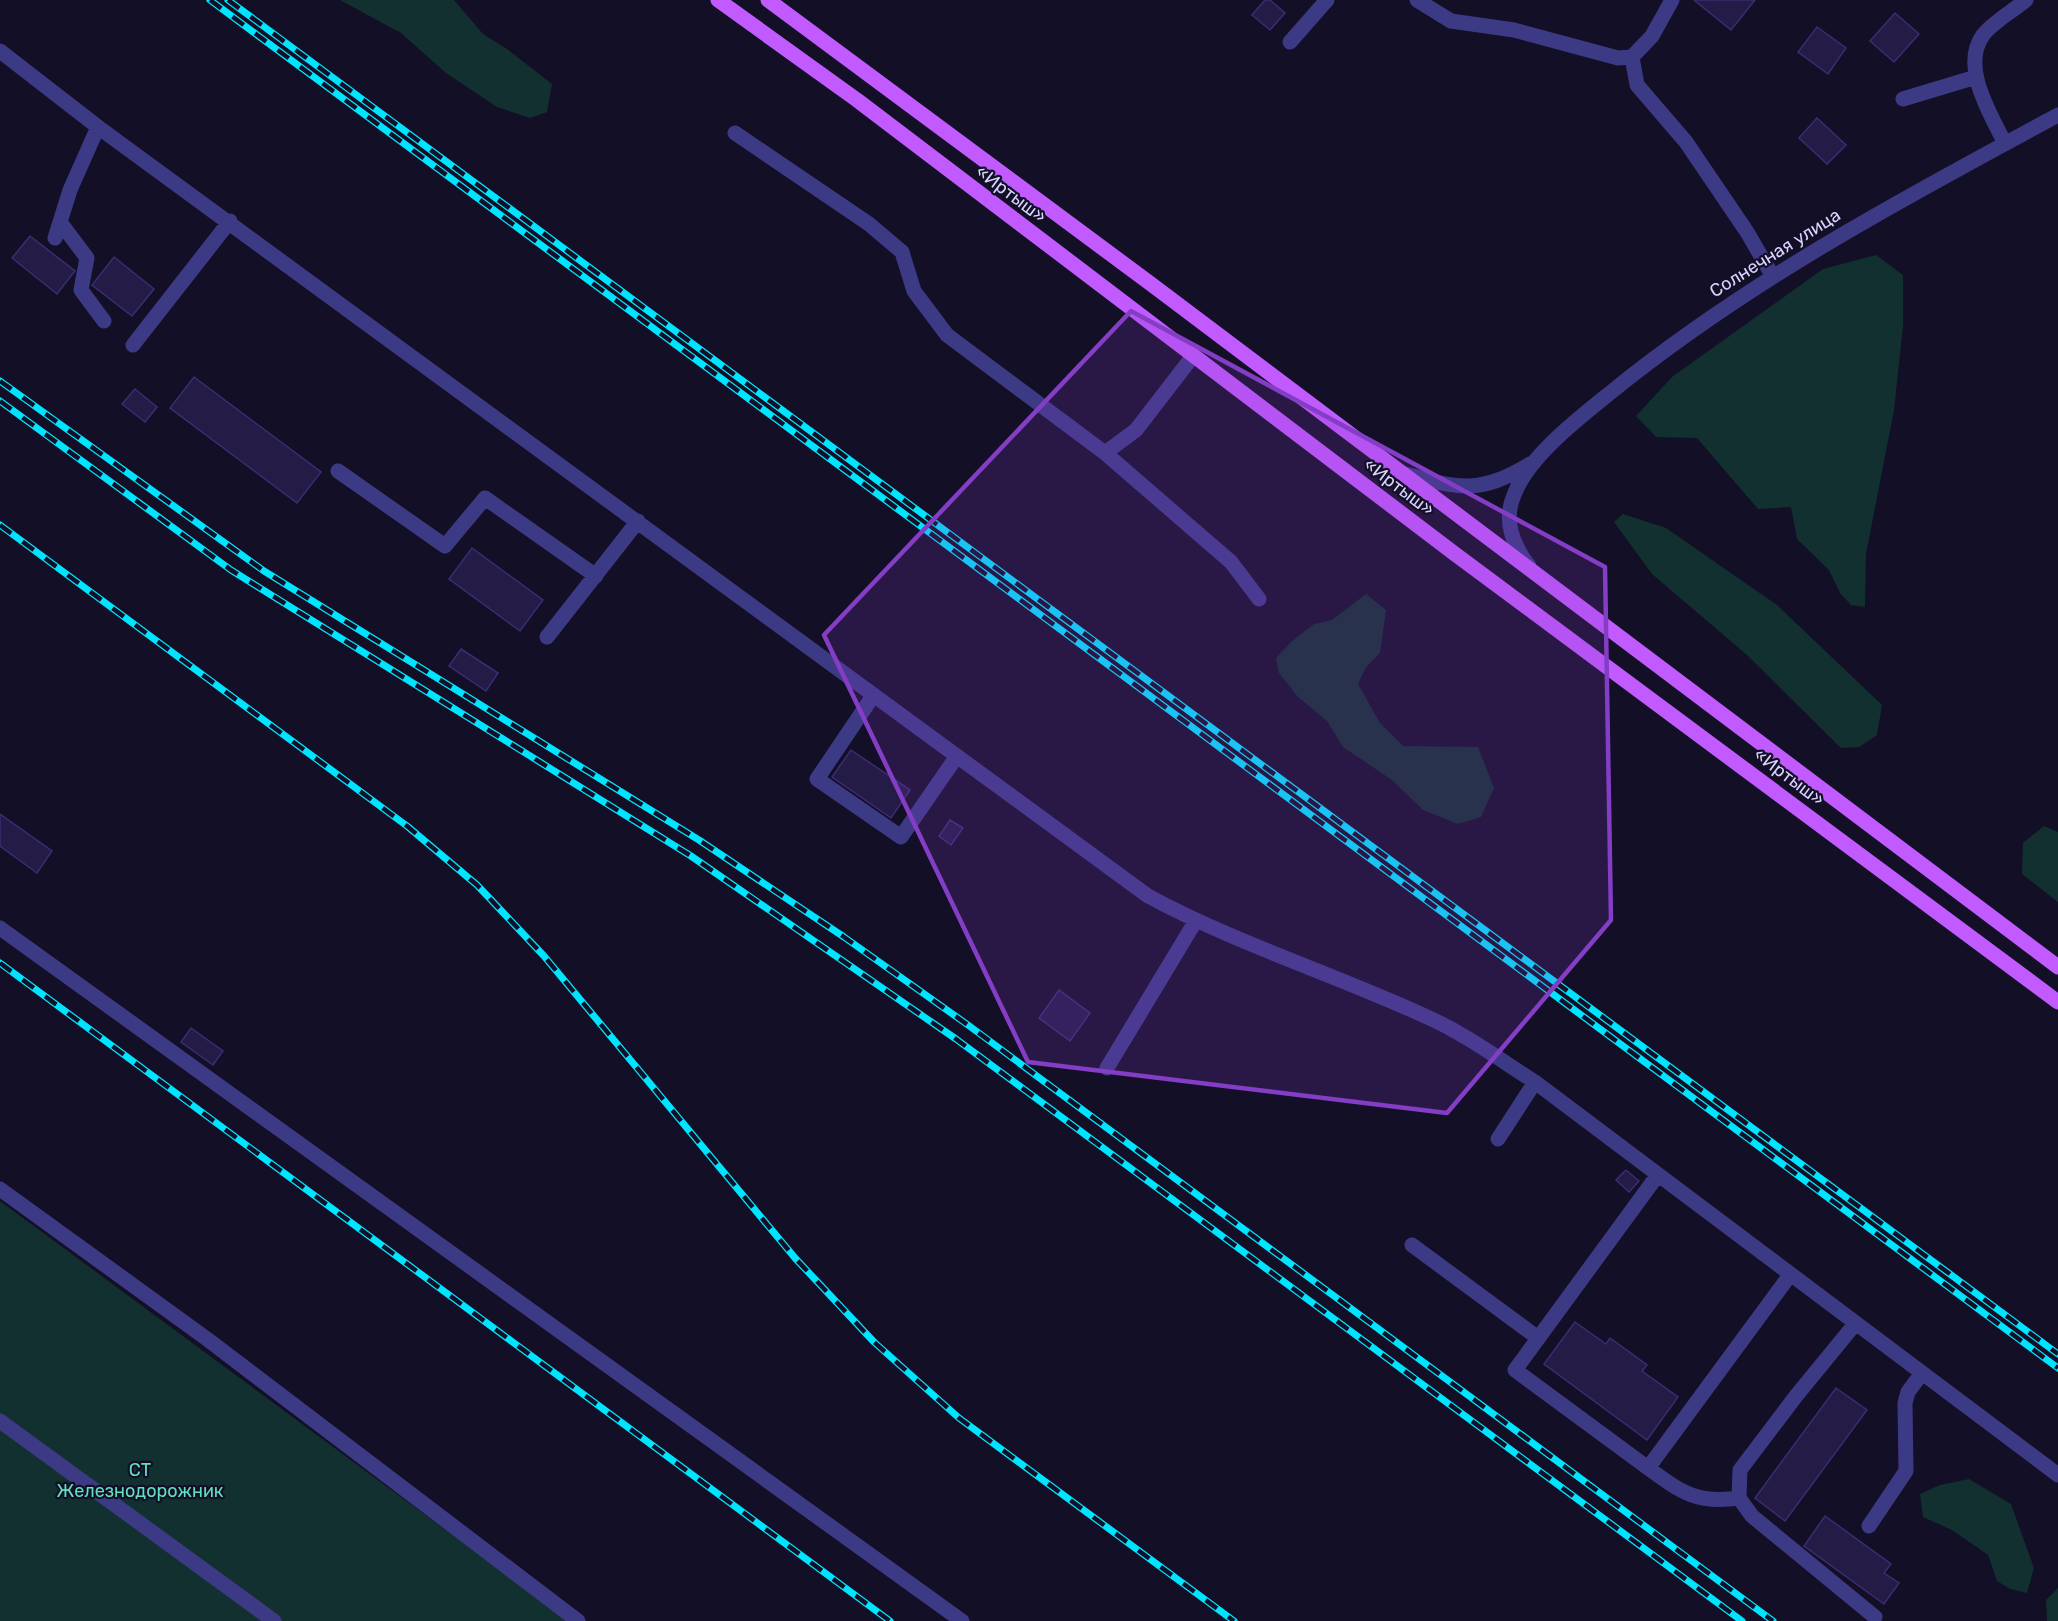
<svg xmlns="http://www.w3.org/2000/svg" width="2058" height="1621" font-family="Rubik,sans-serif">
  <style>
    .green { fill: #12302f }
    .building { fill: #241b47; stroke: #3b2d73; stroke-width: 1.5 }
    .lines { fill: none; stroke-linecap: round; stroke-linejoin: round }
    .minor { stroke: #3d3a85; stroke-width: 15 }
    .major { stroke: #c25bff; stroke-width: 15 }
    .rail-casing { stroke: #00e5ff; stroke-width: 7 }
    .rail { stroke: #130f26; stroke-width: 4.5; stroke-dasharray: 14; stroke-linecap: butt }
    .marked { fill: #843dc5; fill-opacity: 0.2; stroke: #843dc5; stroke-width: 4.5; stroke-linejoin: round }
    .labels { text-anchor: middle; stroke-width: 4.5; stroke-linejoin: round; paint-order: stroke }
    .street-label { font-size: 18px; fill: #d9d4ff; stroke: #130f26 }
    .park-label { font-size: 18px; fill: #5fe0c0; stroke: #130f26 }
  </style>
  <rect width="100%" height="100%" fill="#130f26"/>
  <path class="green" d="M 340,0 L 454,0 L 483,34 L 507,49 L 552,84 L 547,112 L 530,118 L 497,107 L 446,73 L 401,33 Z
    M 1876,255 L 1903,275 L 1903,326 L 1894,410 L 1866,554 L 1865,607 L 1851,605 L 1840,593 L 1829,570 L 1797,539 L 1791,507 L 1758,509 L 1697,438 L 1656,437 L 1636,416 L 1672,377 L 1823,269 Z
    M 1623,514 L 1666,528 L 1777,605 L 1882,705 L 1877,735 L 1859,747 L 1841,748 L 1747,655 L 1652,574 L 1614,522 Z
    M 1366,594 L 1386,610 L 1380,653 L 1366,667 L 1358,684 L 1380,723 L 1403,746 L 1478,747 L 1494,788 L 1481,817 L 1458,824 L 1423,810 L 1392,780 L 1343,747 L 1327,721 L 1298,697 L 1279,673 L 1276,658 L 1291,642 L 1314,624 L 1332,620 Z
    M 2044,826 L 2058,832 L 2058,902 L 2022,874 L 2023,843 Z
    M 0,1201 L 569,1621 L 0,1621 Z
    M 1969,1479 L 2011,1504 L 2034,1568 L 2027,1593 L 2010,1589 L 1997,1581 L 1988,1555 L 1952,1530 L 1923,1517 L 1920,1494 L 1940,1485 Z
    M 2058,1588 L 2058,1621 L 2047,1621 L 2046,1600 Z"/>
  <path class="building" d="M 1265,0 L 1270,0 L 1285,13 L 1270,30 L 1252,15 Z
    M 1694,0 L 1755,0 L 1731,30 Z
    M 1895,13 L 1919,34 L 1894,62 L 1870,41 Z
    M 1817,27 L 1846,48 L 1828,74 L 1798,52 Z
    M 1817,118 L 1846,145 L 1827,164 L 1799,138 Z
    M 30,236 L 75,271 L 57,294 L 12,258 Z
    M 114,257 L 154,289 L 132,316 L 92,285 Z
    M 194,377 L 321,472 L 297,503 L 170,408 Z
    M 135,389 L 157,407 L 145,422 L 122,404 Z
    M 472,548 L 543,600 L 520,631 L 449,579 Z
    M 461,649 L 498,673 L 486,691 L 449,666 Z
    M 851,750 L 910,790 L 891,818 L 832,777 Z
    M 0,814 L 52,851 L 37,873 L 0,846 Z
    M 950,820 L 963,828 L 951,845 L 939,836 Z
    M 1059,990 L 1090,1013 L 1070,1041 L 1039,1018 Z
    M 191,1028 L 223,1051 L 213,1065 L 181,1042 Z
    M 1626,1170 L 1639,1181 L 1629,1192 L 1616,1180 Z
    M 1575,1322 L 1606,1344 L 1610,1338 L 1647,1365 L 1642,1371 L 1678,1397 L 1647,1440 L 1544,1364 Z
    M 1836,1388 L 1867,1410 L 1785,1521 L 1755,1498 Z
    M 1825,1516 L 1891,1564 L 1884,1573 L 1899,1583 L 1884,1604 L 1804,1546 Z"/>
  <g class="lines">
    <path class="minor" d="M 1417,0 L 1451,21 L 1514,30 L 1618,58 L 1632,57
      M 1290,42 L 1327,0
      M 0,51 L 98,127 L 1148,896 C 1237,944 1334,974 1425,1016 C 1464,1033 1499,1059 1535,1082 L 2058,1475
      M 1632,57 L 1637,85 L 1686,142 L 1747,232 L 1772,275
      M 1632,57 L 1652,36 L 1672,0
      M 1903,99 L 1976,77
      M 735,133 L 869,224 L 902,252 L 914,291 L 947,335 L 1105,453 L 1231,562 L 1259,599
      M 2005,144 C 1991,114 1960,67 1983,35 C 1993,22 2013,11 2026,0
      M 60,222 L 87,258 L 81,290 L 104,321
      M 55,238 L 70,190 L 98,127
      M 133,345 L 230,221
      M 1105,453 L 1136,430 L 1193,356
      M 338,471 L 445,546 L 485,498 L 596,576
      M 1405,474 C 1460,489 1480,494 1530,464
      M 1529,566 C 1513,546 1503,520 1514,495 C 1528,457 1579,418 1610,393 C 1748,281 1902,199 2058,115
      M 547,637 L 638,521
      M 873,696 L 817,779 L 901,837 L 957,756
      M 0,928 L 962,1621
      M 1107,1068 L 1195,922
      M 1498,1139 L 1535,1082
      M 0,1189 L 207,1339 L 578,1621
      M 1412,1245 L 1538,1338
      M 1855,1324 L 1796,1396 L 1740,1470 L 1739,1498 L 1752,1516 L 1875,1617
      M 0,1421 L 274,1621
      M 1648,1468 L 1515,1370 L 1657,1176
      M 1739,1498 C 1696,1504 1681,1492 1648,1468 L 1790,1275
      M 1869,1526 L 1906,1471 L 1905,1403 L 1908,1392 L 1922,1373"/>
    <path class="major" d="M 718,0 L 857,100 L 1455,554 L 2058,1002
      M 768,0 L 1151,284 L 2058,967"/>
    <defs>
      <path id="rail" d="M 210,0 L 2058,1368
        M 228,0 L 2058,1354
        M 0,381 L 264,571 L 699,840 L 844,937 L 968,1025 L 1773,1621
        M 0,401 L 231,570 L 691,856 L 956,1039 L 1742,1621
        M 0,525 L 407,826 L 477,885 L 544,956 L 795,1258 L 874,1342 L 959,1418 L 1234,1621
        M 0,963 L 890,1621"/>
    </defs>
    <use href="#rail" class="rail-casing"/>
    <use href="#rail" class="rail"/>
  </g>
  <path class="marked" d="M 1131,311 L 1605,567 L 1611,920 L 1447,1113 L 1028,1062 L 824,635 Z"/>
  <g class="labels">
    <g class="street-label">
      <text transform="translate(1011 194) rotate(37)" y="6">«Иртыш»</text>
      <text transform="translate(1775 253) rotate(-32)" y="6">Солнечная улица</text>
      <text transform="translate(1399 487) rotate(37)" y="6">«Иртыш»</text>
      <text transform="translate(1789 777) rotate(37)" y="6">«Иртыш»</text>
    </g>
    <g class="park-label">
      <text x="140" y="1476">СТ<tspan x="140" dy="21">Железнодорожник</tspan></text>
    </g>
  </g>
</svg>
